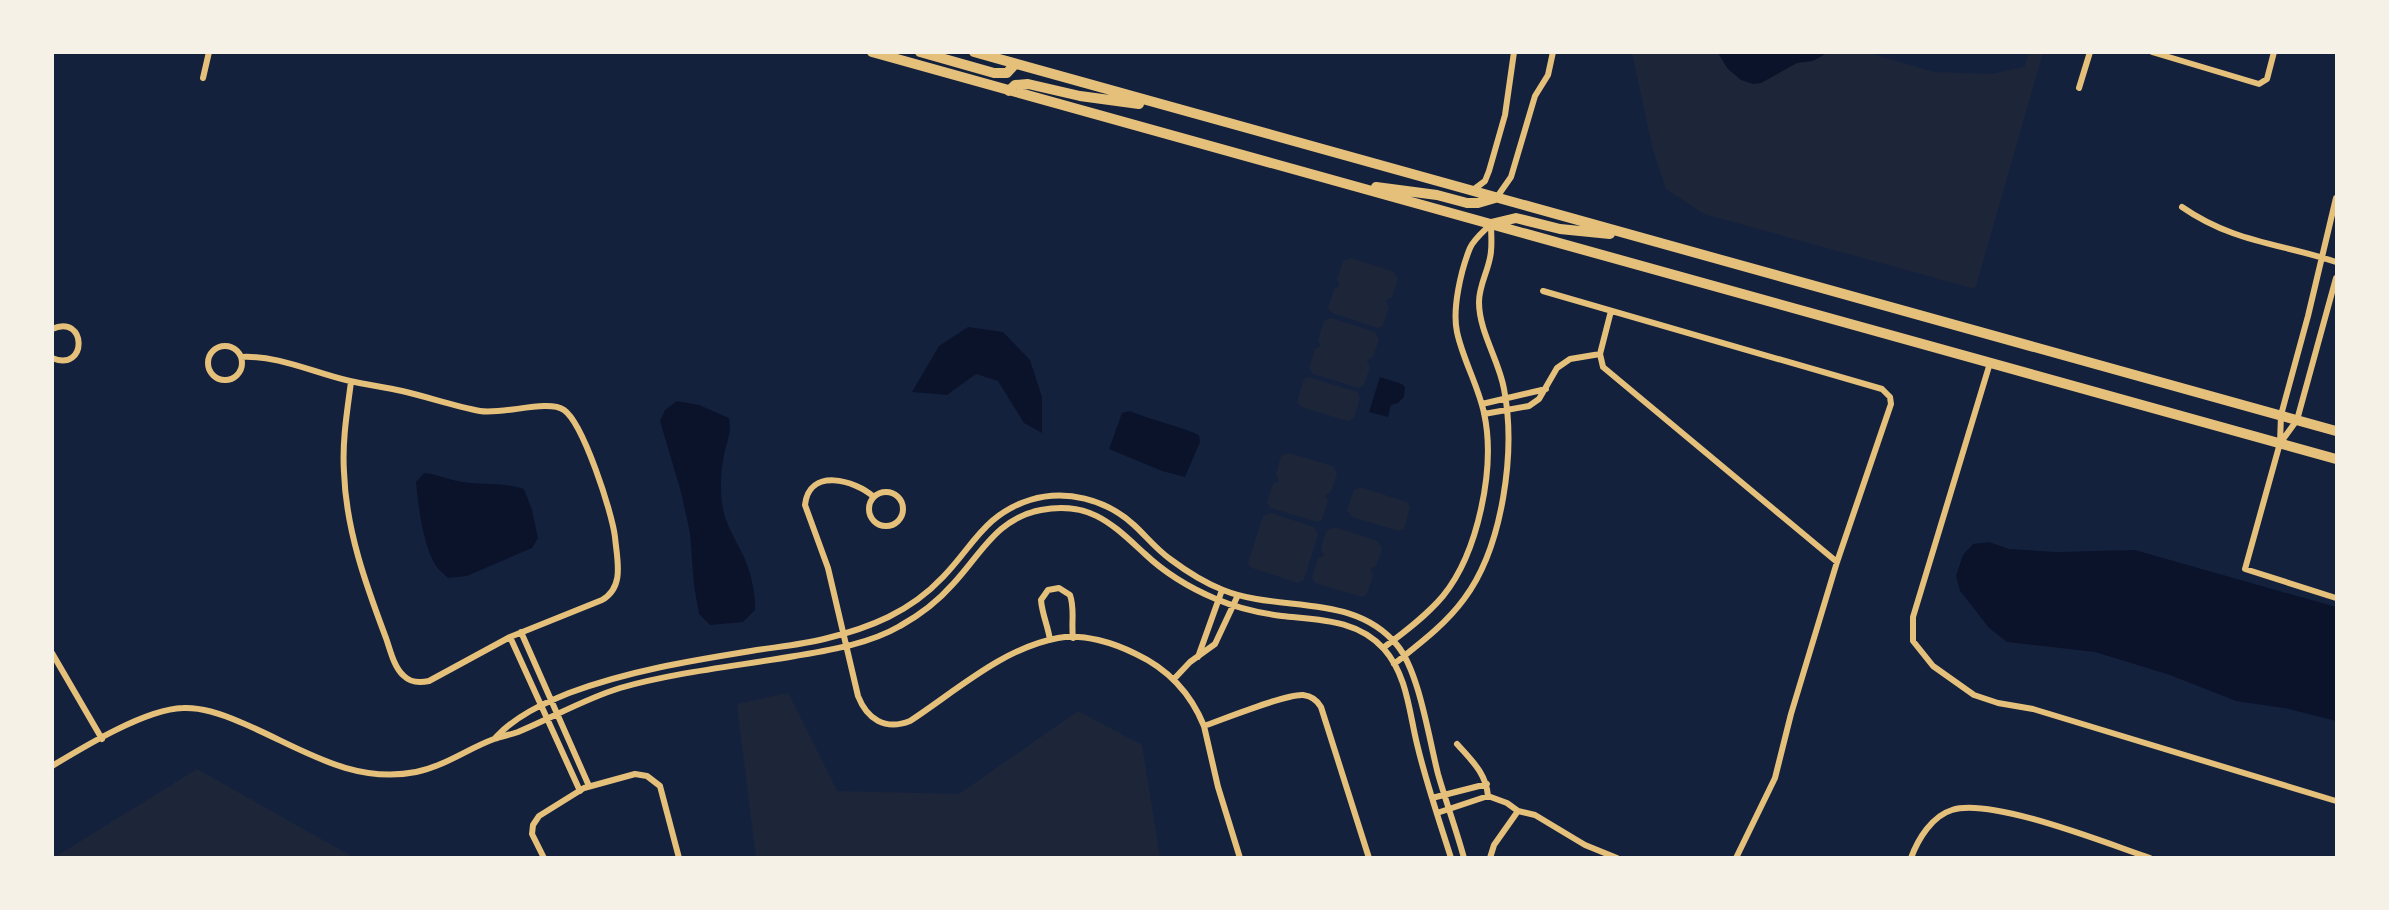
<svg xmlns="http://www.w3.org/2000/svg" width="2389" height="910" font-family="Mulish,sans-serif">
  <style>
    .green { fill: #1d2539 }
    .water { fill: #0b132b }
    .lines { fill: none; stroke-linecap: round; stroke-linejoin: round }
    .minor { stroke: #e5c07b; stroke-width: 6 }
    .primary { stroke: #e5c07b; stroke-width: 10 }
  </style>
  <rect width="100%" height="100%" fill="#14213d"/>
  <path class="green" d="M 1632,53 L 1869,53 L 1934,72 L 1991,74 L 2024,67 L 2029,53 L 2043,53 L 1975,289 L 1704,214 L 1666,189 L 1653,150 Z
    M 1351,258 L 1394,272 L 1398,279 L 1392,297 L 1386,300 L 1389,307 L 1383,325 L 1378,328 L 1332,313 L 1328,308 L 1334,289 L 1340,286 L 1337,279 L 1343,261 Z
    M 1331,318 L 1375,332 L 1379,339 L 1373,357 L 1367,360 L 1370,367 L 1364,385 L 1359,388 L 1313,374 L 1309,368 L 1315,349 L 1321,346 L 1318,340 L 1324,321 Z
    M 1309,377 L 1357,392 L 1360,398 L 1354,418 L 1348,421 L 1301,407 L 1297,402 L 1304,379 Z
    M 1289,453 L 1333,466 L 1337,474 L 1331,492 L 1325,495 L 1328,501 L 1322,520 L 1317,522 L 1271,508 L 1267,502 L 1273,484 L 1279,481 L 1276,474 L 1281,456 Z
    M 1360,487 L 1407,502 L 1410,508 L 1404,529 L 1399,531 L 1352,517 L 1347,510 L 1354,490 Z
    M 1271,513 L 1314,527 L 1318,534 L 1304,580 L 1298,583 L 1252,568 L 1248,563 L 1263,516 Z
    M 1334,527 L 1378,541 L 1382,549 L 1376,566 L 1370,569 L 1373,576 L 1367,594 L 1362,597 L 1315,583 L 1312,577 L 1318,559 L 1324,555 L 1321,549 L 1326,531 Z
    M 788,693 L 837,791 L 959,794 L 1078,711 L 1142,745 L 1160,857 L 756,857 L 737,704 Z
    M 197,769 L 353,857 L 55,857 Z"/>
  <path class="water" d="M 1718,53 L 1827,53 L 1813,61 L 1797,63 L 1761,83 L 1753,84 L 1741,80 L 1728,69 Z
    M 968,327 L 1003,332 L 1030,360 L 1042,397 L 1042,433 L 1024,423 L 998,381 L 976,374 L 947,395 L 912,392 L 939,346 Z
    M 1380,377 L 1402,384 L 1405,387 L 1404,397 L 1398,403 L 1391,405 L 1388,417 L 1369,412 Z
    M 677,401 L 699,405 L 729,418 C 732,432 727,441 724,455 C 721,470 720,487 722,503 C 724,521 734,537 742,553 C 750,568 756,593 755,610 L 743,622 L 710,625 L 699,614 L 694,586 L 690,533 L 681,492 L 660,421 L 665,410 Z
    M 1130,411 C 1153,421 1177,425 1199,435 L 1200,442 L 1185,477 L 1162,471 L 1109,449 L 1122,413 Z
    M 424,473 C 437,474 449,480 463,482 C 484,485 504,482 524,489 L 532,510 L 538,538 L 532,548 L 467,576 L 448,578 C 444,574 439,570 436,566 C 423,546 418,505 416,482 Z
    M 1989,542 L 2009,549 L 2057,552 L 2135,550 L 2336,607 L 2336,721 L 2289,709 L 2236,701 L 2170,675 L 2095,652 L 2007,642 L 1989,628 L 1976,611 L 1960,591 L 1956,576 L 1963,555 L 1973,544 Z"/>
  <g class="lines">
    <path class="minor" d="M 2152,52 L 2259,84 L 2267,79 L 2274,52
      M 203,78 L 209,52
      M 2079,88 L 2090,52
      M 1473,190 L 1485,181 L 1489,171 L 1505,115 L 1514,52
      M 1497,197 L 1511,177 L 1535,96 L 1548,75 L 1553,52
      M 2336,198 L 2308,316 L 2281,415 L 2280,443 L 2245,569 L 2336,598
      M 2182,207 C 2234,243 2280,243 2336,262
      M 1543,291 L 1882,389 L 1890,397 L 1891,404 L 1837,562 L 1791,714 L 1775,778 L 1736,858
      M 1611,311 L 1600,354 L 1603,367 L 1837,562
      M 52,329 C 87,313 88,373 52,358
      M208 363a17 17 0 1 1 34 0a17 17 0 1 1-34 0Z
      M 241,357 C 279,355 314,373 350,381 C 367,385 385,387 402,391 C 428,397 454,406 480,411 C 503,415 548,399 564,410 C 583,423 612,512 615,537 C 617,560 625,587 602,600 L 510,637 L 429,681 C 420,683 411,683 404,676 C 394,668 390,649 386,638 C 366,585 346,530 344,472 C 342,442 347,412 351,382
      M 1990,363 L 1913,617 L 1913,641 L 1933,666 L 1974,695 L 1998,703 L 2033,709 L 2336,801
      M 1482,404 L 1546,389
      M 1484,414 L 1529,406 L 1539,399 L 1557,368 L 1570,359 L 1600,354
      M 2281,442 L 2297,420 L 2336,278
      M869 509a17 17 0 1 1 34 0a17 17 0 1 1-34 0Z
      M 874,497 C 855,480 809,467 805,505 L 828,568 L 858,696 C 867,719 885,731 910,721 C 956,691 1003,648 1058,638 C 1083,633 1114,643 1136,654 C 1168,669 1191,694 1204,726
      M 521,632 L 589,786
      M 510,637 L 580,791
      M 1050,640 C 1048,626 1042,614 1041,600 L 1048,590 L 1059,588 L 1070,595 C 1075,609 1071,622 1073,638
      M 1383,648 C 1405,632 1426,616 1443,596 C 1478,553 1496,467 1484,413 C 1478,385 1463,360 1457,332 C 1452,309 1461,270 1470,248 C 1474,239 1484,231 1491,224
      M 52,653 L 102,739
      M 1198,657 L 1222,590
      M 1394,664 C 1419,644 1445,625 1464,599 C 1503,547 1516,451 1504,389 C 1499,360 1479,332 1479,302 C 1479,284 1490,268 1491,251 C 1492,242 1491,233 1491,224
      M 1174,679 L 1190,662 L 1215,644 L 1238,595
      M 496,737 C 516,716 542,704 569,693 C 628,671 689,661 751,651 C 775,647 800,645 824,639 C 870,628 910,612 943,577 C 973,546 985,514 1030,500 C 1065,489 1106,499 1134,525 C 1146,536 1156,549 1170,559 C 1186,571 1205,583 1223,590 C 1280,613 1353,592 1397,645 C 1419,671 1429,739 1438,774 C 1446,802 1456,829 1464,858
      M 1457,744 C 1472,761 1486,773 1488,796
      M 52,766 C 85,746 146,709 183,708 C 203,707 222,714 240,722 C 298,746 350,785 416,772 C 445,766 467,749 494,739 C 502,736 510,735 518,732 C 552,718 584,699 620,688 C 676,672 737,666 795,656 C 830,650 869,644 900,626 C 920,615 938,601 953,584 C 981,554 997,518 1041,510 C 1091,501 1112,524 1145,554 C 1166,574 1190,588 1216,599 C 1237,608 1259,613 1282,616 C 1318,620 1357,619 1384,649 C 1407,675 1409,711 1417,744 C 1426,782 1439,820 1451,858
      M 1432,798 L 1487,784
      M 1437,813 L 1488,796 L 1507,803 L 1518,811 L 1535,815 L 1585,845 L 1617,858
      M 544,858 L 532,834 L 533,825 L 539,816 L 584,788 L 635,774 L 647,776 L 660,786 L 679,858
      M 1240,858 L 1218,787 L 1204,726 C 1224,719 1285,694 1303,695 C 1312,696 1317,700 1321,707 L 1369,858
      M 1490,858 L 1494,845 L 1518,811
      M 1911,858 C 1918,839 1932,816 1952,810 C 1991,797 2108,844 2150,858"/>
    <path class="primary" d="M 872,52 L 2336,459
      M 920,52 L 994,73 L 1007,73 L 1015,64
      M 974,52 L 2336,431
      M 1009,91 L 1015,85 L 1028,84 L 1080,96 L 1139,104
      M 1376,187 L 1437,195 L 1467,203 L 1478,203 L 1495,198
      M 1491,224 L 1516,218 L 1560,229 L 1610,234"/>
  </g>
  <rect width="2389" height="910" fill="none" stroke="#f6f1e7" stroke-width="108"/>
</svg>
